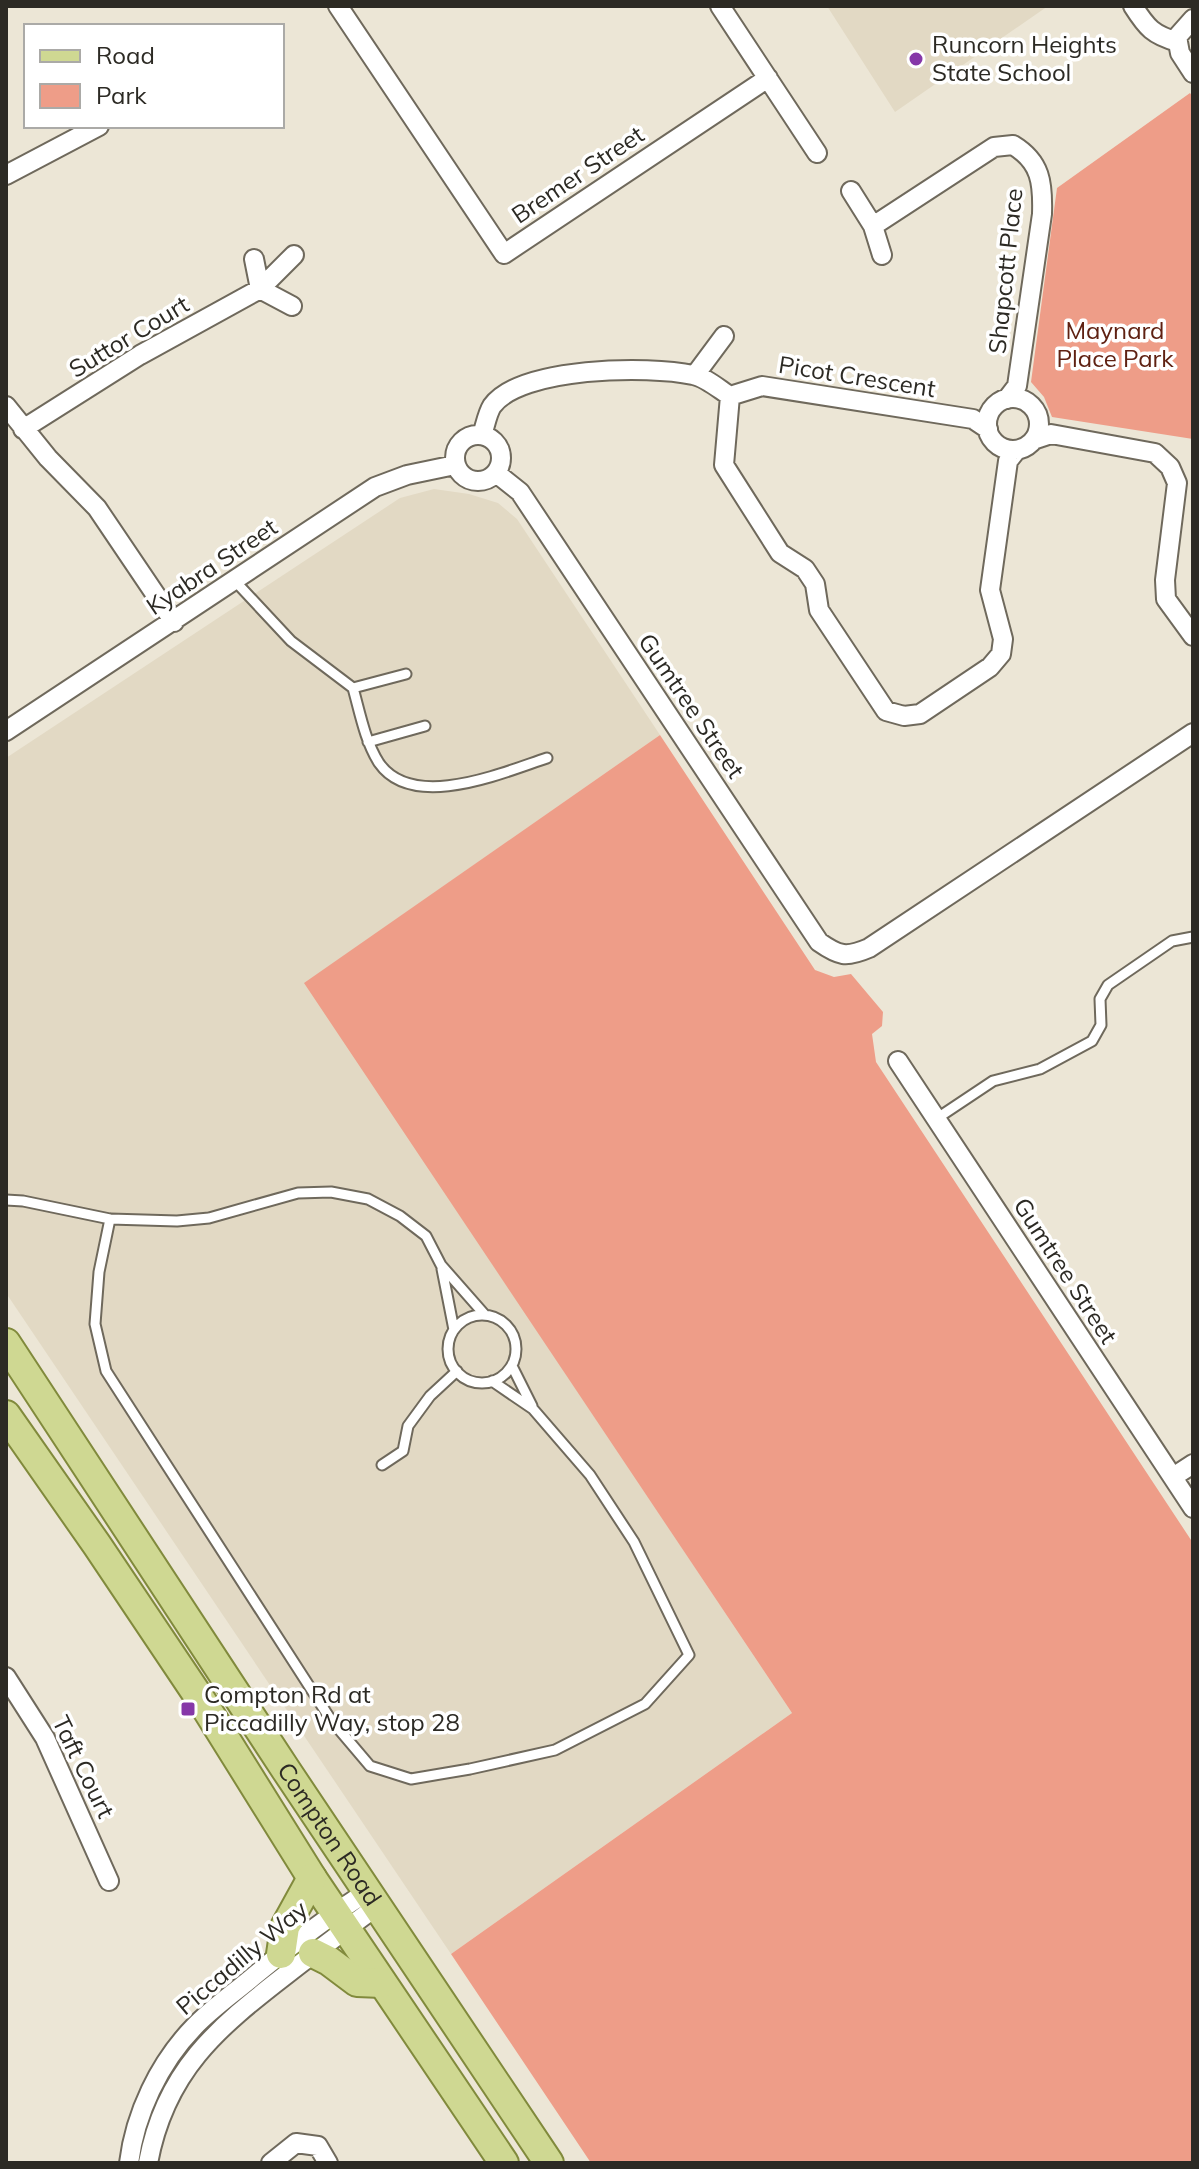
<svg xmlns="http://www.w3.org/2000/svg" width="1199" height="2169" font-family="Mulish,sans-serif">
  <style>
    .built { fill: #e2d9c4 }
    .green { fill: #ee9d88 }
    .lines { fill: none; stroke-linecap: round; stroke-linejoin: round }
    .service-casing { stroke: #6f695c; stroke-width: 13 }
    .minor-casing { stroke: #6f695c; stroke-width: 22 }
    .primary-casing { stroke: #818a3c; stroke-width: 32 }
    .service { stroke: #fff; stroke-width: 9 }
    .minor { stroke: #fff; stroke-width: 18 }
    .primary { stroke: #cfd892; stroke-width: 28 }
    .poi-dot { fill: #8637a8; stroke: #fff; stroke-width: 3 }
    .labels { text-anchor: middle; stroke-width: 7; stroke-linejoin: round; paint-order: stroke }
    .poi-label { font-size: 24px; fill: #2c2a24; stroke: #fff; text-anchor: start }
    .street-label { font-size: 24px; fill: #2c2a24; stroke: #fff }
    .park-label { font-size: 24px; fill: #5f2112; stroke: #fff }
  </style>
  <rect width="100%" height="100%" fill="#ece6d6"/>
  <path class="built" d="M 827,6 L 1048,6 L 895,112 Z
    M 434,489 L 469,494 L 498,503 L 517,519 L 660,735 L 305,983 L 792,1713 L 451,1954 L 6,1293 L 6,758 L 400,498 Z"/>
  <path class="green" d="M 1190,93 L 1193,97 L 1193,439 L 1052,417 L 1044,397 L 1031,382 L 1057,188 Z
    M 660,735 L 815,970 L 834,977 L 851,974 L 883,1012 L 882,1026 L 872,1034 L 876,1062 L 1193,1543 L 1193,2163 L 591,2163 L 451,1954 L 792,1713 L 304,983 Z"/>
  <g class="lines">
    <defs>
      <path id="service" d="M 235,581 L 291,641 L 353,688 L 406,674
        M 353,688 C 360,713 365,741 379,763 C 413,812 504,772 547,758
        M 368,742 L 425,726
        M 936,1119 L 993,1081 L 1040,1069 L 1092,1041 L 1101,1025 L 1100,999 L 1108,985 L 1172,941 L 1193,937
        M 6,1200 L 23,1201 L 110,1219 L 177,1221 L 209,1218 L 298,1193 L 331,1192 L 368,1199 L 400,1216 L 426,1236 L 441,1265 L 485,1315
        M 110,1219 L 99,1272 L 95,1324 L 106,1371 L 331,1720 L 370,1766 L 411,1779 L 470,1769 L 555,1750 L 645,1704 L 689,1655 L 634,1542 L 590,1475 L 533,1409 L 492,1381
        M 442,1269 L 454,1330
        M448 1349a34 34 0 1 1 68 0a34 34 0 1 1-68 0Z
        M 512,1366 L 532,1406
        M 382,1465 L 403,1451 L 408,1426 L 430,1396 L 457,1371"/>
      <path id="minor" d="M 338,6 L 504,254 L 768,78
        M 720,6 L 817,153
        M 1133,6 C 1147,28 1153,35 1178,42
        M 1193,19 L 1177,37 L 1180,53 L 1193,73
        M 6,175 L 99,126
        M 851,191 L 873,226 L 882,255
        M 873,226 L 994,147 L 1013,145 C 1041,162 1043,183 1042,214 L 1017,386 L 1007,399
        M 254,259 L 260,289 L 292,306
        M 695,375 L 724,336
        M 730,396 L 724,465 L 780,553 L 805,569 L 815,584 L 819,610 L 886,711 L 904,716 L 920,714 L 990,667 L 1001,654 L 1003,639 L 990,590 L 1008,461 L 1016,451
        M987 424a26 26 0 1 1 52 0a26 26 0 1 1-52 0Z
        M 6,406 L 48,458 L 97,508 L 174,622
        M 23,429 L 140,355 L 260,289 L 294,255
        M455 458a23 23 0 1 1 46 0a23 23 0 1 1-46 0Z
        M 482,435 C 485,427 487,414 492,406 C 520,367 649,365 693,375 C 705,377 719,389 730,396 L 762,386 L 973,419 L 988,429
        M 1036,439 L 1051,434 L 1155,453 L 1170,467 L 1177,483 L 1165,580 L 1166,599 L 1193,636
        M 496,473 L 520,492 L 819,942 C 839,956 846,958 869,948 L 1193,733
        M 6,731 L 375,487 L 407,475 L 455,465
        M 898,1061 L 1193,1508
        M 1173,1477 L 1193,1464
        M 6,1677 L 45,1738 L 109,1881
        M 129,2163 C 135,2114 159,2063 194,2027 C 212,2008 234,1993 254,1976 C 290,1946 327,1917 367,1892
        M 148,2163 C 165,2071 217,2028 287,1974 C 317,1951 346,1929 376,1907
        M 271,2163 L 296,2143 L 318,2146 L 328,2163"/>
      <g id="primary">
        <path id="s1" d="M 6,1343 L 286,1770 L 549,2163"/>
        <path d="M 6,1415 L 97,1545 L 201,1700 L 312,1878 L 504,2163"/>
        <path d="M 313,1953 L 329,1961 L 357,1982 L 382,1983"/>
        <path d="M 281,1954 L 285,1927 L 312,1878"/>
      </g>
    </defs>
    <use href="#service" class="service-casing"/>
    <use href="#minor" class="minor-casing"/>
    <use href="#primary" class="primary-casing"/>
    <use href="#service" class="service"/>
    <use href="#minor" class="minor"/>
    <use href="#primary" class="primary"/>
  </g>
  <g class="poi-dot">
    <circle cx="916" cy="59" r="8"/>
    <rect x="180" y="1701" width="16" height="16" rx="4"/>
  </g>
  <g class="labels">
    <g class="poi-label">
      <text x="932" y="53">Runcorn Heights<tspan x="932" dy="28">State School</tspan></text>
      <text x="204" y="1703">Compton Rd at<tspan x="204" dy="28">Piccadilly Way, stop 28</tspan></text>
    </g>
    <g class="street-label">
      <text transform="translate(578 175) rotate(-34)" y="8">Bremer Street</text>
      <text transform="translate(1006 271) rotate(-84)" y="8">Shapcott Place</text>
      <text transform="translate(129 337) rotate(-31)" y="8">Suttor Court</text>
      <text transform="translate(857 377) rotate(9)" y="8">Picot Crescent</text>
      <text transform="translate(212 567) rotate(-34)" y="8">Kyabra Street</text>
      <text transform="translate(691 706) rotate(56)" y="8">Gumtree Street</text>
      <text transform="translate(1065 1271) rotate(57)" y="8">Gumtree Street</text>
      <text transform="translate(83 1767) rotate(64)" y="8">Taft Court</text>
      <text dy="8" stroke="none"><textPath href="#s1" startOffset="588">Compton Road</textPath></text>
      <text transform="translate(242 1958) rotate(-40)" y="8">Piccadilly Way</text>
    </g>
    <g class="park-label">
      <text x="1115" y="339">Maynard<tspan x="1115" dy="28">Place Park</tspan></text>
    </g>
  </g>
  <rect width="1199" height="2169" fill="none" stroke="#2c2a24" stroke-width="16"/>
  <rect x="24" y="24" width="260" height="104" fill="#ffffff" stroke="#abaaa7" stroke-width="2"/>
  <rect x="40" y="50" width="40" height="12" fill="#cfd892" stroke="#abaaa7" stroke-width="2"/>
  <text x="96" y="64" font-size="24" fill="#2c2a24">Road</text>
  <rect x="40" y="84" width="40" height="24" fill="#ee9d88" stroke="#abaaa7" stroke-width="2"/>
  <text x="96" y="104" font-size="24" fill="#2c2a24">Park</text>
</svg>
